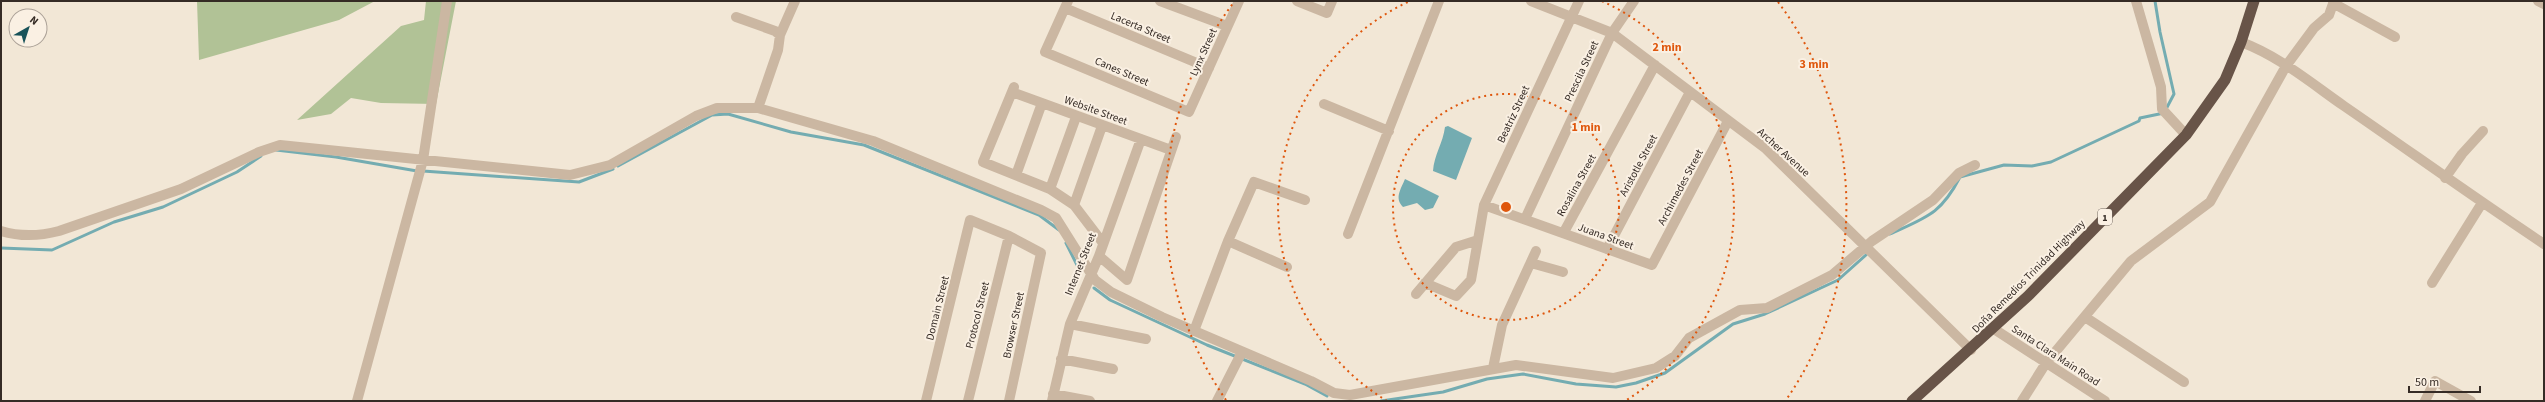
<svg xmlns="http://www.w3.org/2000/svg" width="2545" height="402" font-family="'Source Sans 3',sans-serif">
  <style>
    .green { fill: #b1c296 }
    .water { fill: #74acb1 }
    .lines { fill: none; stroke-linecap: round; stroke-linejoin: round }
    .stream { stroke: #74acb1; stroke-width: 3 }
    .minor { stroke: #cbb7a2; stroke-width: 10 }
    .trunk { stroke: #685448; stroke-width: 11 }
    .ring { fill: none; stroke: #df570d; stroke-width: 2; stroke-dasharray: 2 4 }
    .labels { text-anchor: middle; stroke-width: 4; stroke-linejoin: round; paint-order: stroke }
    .shield { fill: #faf0e3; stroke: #70665e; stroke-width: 1 }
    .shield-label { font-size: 10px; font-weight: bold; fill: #352b25 }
    .street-label { font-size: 11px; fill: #352b25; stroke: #faf0e3 }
    .centre { fill: #df570d; stroke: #faf0e3; stroke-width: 2 }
    .ring-label { font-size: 12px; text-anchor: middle; font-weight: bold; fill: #df570d; stroke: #faf0e3; stroke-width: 4; stroke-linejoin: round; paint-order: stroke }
  </style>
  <rect width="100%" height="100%" fill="#f2e7d6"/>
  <path class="green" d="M 197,1 L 375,1 L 339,20 L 199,60 Z
    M 426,1 L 456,1 L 436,104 L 381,103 L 351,98 L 331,114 L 297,120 L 401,26 L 424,20 Z"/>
  <path class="water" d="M 1448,126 L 1472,138 L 1456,180 L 1433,171 C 1434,155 1443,143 1445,127 Z
    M 1405,179 L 1439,196 L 1433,208 L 1425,210 L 1417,203 L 1403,207 C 1394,198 1401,189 1405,179 Z"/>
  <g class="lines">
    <path class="stream" d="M 276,150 L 336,157 L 417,171
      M 618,166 L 712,115 L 728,114 L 791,132 L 864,145 L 1039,215 L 1059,230
      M 423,171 L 579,182 L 613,169
      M 1890,234 C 1927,217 1941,214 1960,177 L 2004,165 L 2032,166 L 2051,162 L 2139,121 L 2140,118 L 2164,113 L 2174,94 L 2160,32 L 2155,1
      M 1066,243 L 1080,271
      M 1,248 L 52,250 L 114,222 L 163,207 L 237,172 L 261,156
      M 1094,288 L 1110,300 L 1207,345 L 1305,384 L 1327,396
      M 1381,401 L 1443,392 L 1487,379 L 1523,374 L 1576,384 L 1616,387 L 1636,383 L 1665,373 L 1733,324 L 1765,314 L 1838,280 L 1866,255"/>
    <path class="minor" d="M 1068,1 L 1045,52 L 1189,112 L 1239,1
      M 1160,1 L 1227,26
      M 1297,1 L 1327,13 L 1332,1
      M 1531,1 L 1612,33 L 1765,148 L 1971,350
      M 2136,1 L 2161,87 L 2162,109 L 2186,135
      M 2538,1 L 2544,4
      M 2333,3 L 2395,37
      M 1065,8 L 1209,68
      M 736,17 L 775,31 L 780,35 L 778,50 L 758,108
      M 780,35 L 795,1
      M 2241,42 C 2279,56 2311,83 2344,106 C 2411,152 2476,199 2544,244
      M 1014,87 L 983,162 L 1050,189 L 1074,205 L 1103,243
      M 1012,92 L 1171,150
      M 1324,104 L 1389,131
      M 1016,175 L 1042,103
      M 2445,178 L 2462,154 L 2483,131
      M 1050,189 L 1076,117
      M 1074,205 L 1102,126
      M 1484,205 L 1652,265 L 1728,121
      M 1525,219 L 1612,33 L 1634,1
      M 1,231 C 21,237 40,236 59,231 L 181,189 L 259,152 L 280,145 L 570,175 L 610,165 L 696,116 L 717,108 L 758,108 L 873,141 L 1041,210 L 1056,218 L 1095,280 L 1111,292 L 1162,317 L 1311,381 L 1334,393 L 1350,395 L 1516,365 L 1613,378 L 1656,368 L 1675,356 L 1689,338 L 1740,310 L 1767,308 L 1832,275 L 1872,241 L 1933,200 L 1959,173 L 1975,165
      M 1564,232 L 1655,65
      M 1348,234 L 1439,1
      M 1478,240 L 1484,205 L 1579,1
      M 1228,241 L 1254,182 L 1305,200
      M 1607,249 L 1690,92
      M 1099,256 L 1127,280 L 1176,137
      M 1531,263 L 1563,272
      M 2432,283 L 2482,203
      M 1416,294 L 1456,247 L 1478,240 L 1471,280 L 1456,296 L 1425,283
      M 2085,317 L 2184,382
      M 1070,324 L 1146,339
      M 1994,329 L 2105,401
      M 1194,331 L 1228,241 L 1287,267
      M 1061,359 L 1113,369
      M 1493,368 L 1502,325 L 1536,251
      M 1053,394 L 1090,401
      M 357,401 L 423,160 L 447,1
      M 926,401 L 970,220 L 1009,236 L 1041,253 L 1009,401
      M 968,401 L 1009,236
      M 1052,401 L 1070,324 L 1099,256 L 1141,139
      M 1217,401 L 1242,352
      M 2022,401 L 2046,363 L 2131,261 L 2210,202 L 2286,66 L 2314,28 L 2329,15 L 2334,1
      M 2425,401 L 2435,381 L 2471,401"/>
    <path class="trunk" d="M 1912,401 L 2028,296 L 2186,135 L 2225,80 L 2241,42 L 2254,1"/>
  </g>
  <g class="ring">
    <circle cx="1506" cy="207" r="113"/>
    <path d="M1387 401A227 227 0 0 1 1410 1M1602 1A227 227 0 0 1 1625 401"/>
    <path d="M1226 400A340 340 0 0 1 1234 2M1778 2A340 340 0 0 1 1786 400"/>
  </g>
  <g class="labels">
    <rect class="shield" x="2098" y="209" width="14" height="16" rx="3"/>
    <g class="shield-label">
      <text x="2105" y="221">1</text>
    </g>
    <g class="street-label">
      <text transform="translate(1141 27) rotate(23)" y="4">Lacerta Street</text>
      <text transform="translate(1203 52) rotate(-66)" y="4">Lynx Street</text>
      <text transform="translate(1122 71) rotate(23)" y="4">Canes Street</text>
      <text transform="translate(1581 71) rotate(-65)" y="4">Prescila Street</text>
      <text transform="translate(1096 110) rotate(20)" y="4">Website Street</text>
      <text transform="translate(1513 114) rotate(-65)" y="4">Beatriz Street</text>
      <text transform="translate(1784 152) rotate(42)" y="4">Archer Avenue</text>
      <text transform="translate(1638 165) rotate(-62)" y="4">Aristotle Street</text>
      <text transform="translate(1576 185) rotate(-61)" y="4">Rosalina Street</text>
      <text transform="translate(1680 187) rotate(-62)" y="4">Archimedes Street</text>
      <text transform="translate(1606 236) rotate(20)" y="4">Juana Street</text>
      <text transform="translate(1080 264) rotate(-68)" y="4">Internet Street</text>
      <text transform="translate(2028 276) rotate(-45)" y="4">Doña Remedios Trinidad Highway</text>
      <text transform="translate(937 308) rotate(-76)" y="4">Domain Street</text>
      <text transform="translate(977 315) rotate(-76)" y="4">Protocol Street</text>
      <text transform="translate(1013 325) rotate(-78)" y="4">Browser Street</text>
      <text transform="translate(2056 355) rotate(33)" y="4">Santa Clara Main Road</text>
    </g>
  </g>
  <circle cx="1506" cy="207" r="6" class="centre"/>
  <g class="ring-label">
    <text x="1667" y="51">2 min</text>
    <text x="1814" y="68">3 min</text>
    <text x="1586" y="131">1 min</text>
  </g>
  <rect width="2545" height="402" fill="none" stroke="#352b25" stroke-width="4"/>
  <g transform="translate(28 28) rotate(39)"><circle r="19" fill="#faf0e3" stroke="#aba197"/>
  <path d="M0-3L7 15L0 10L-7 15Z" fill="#185259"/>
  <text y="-6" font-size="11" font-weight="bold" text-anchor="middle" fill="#352b25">N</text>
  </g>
  <path d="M2409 386v6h71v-6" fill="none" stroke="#352b25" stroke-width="2"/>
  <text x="2415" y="386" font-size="12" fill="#352b25" stroke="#faf0e3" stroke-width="3" paint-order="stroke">50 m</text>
</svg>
